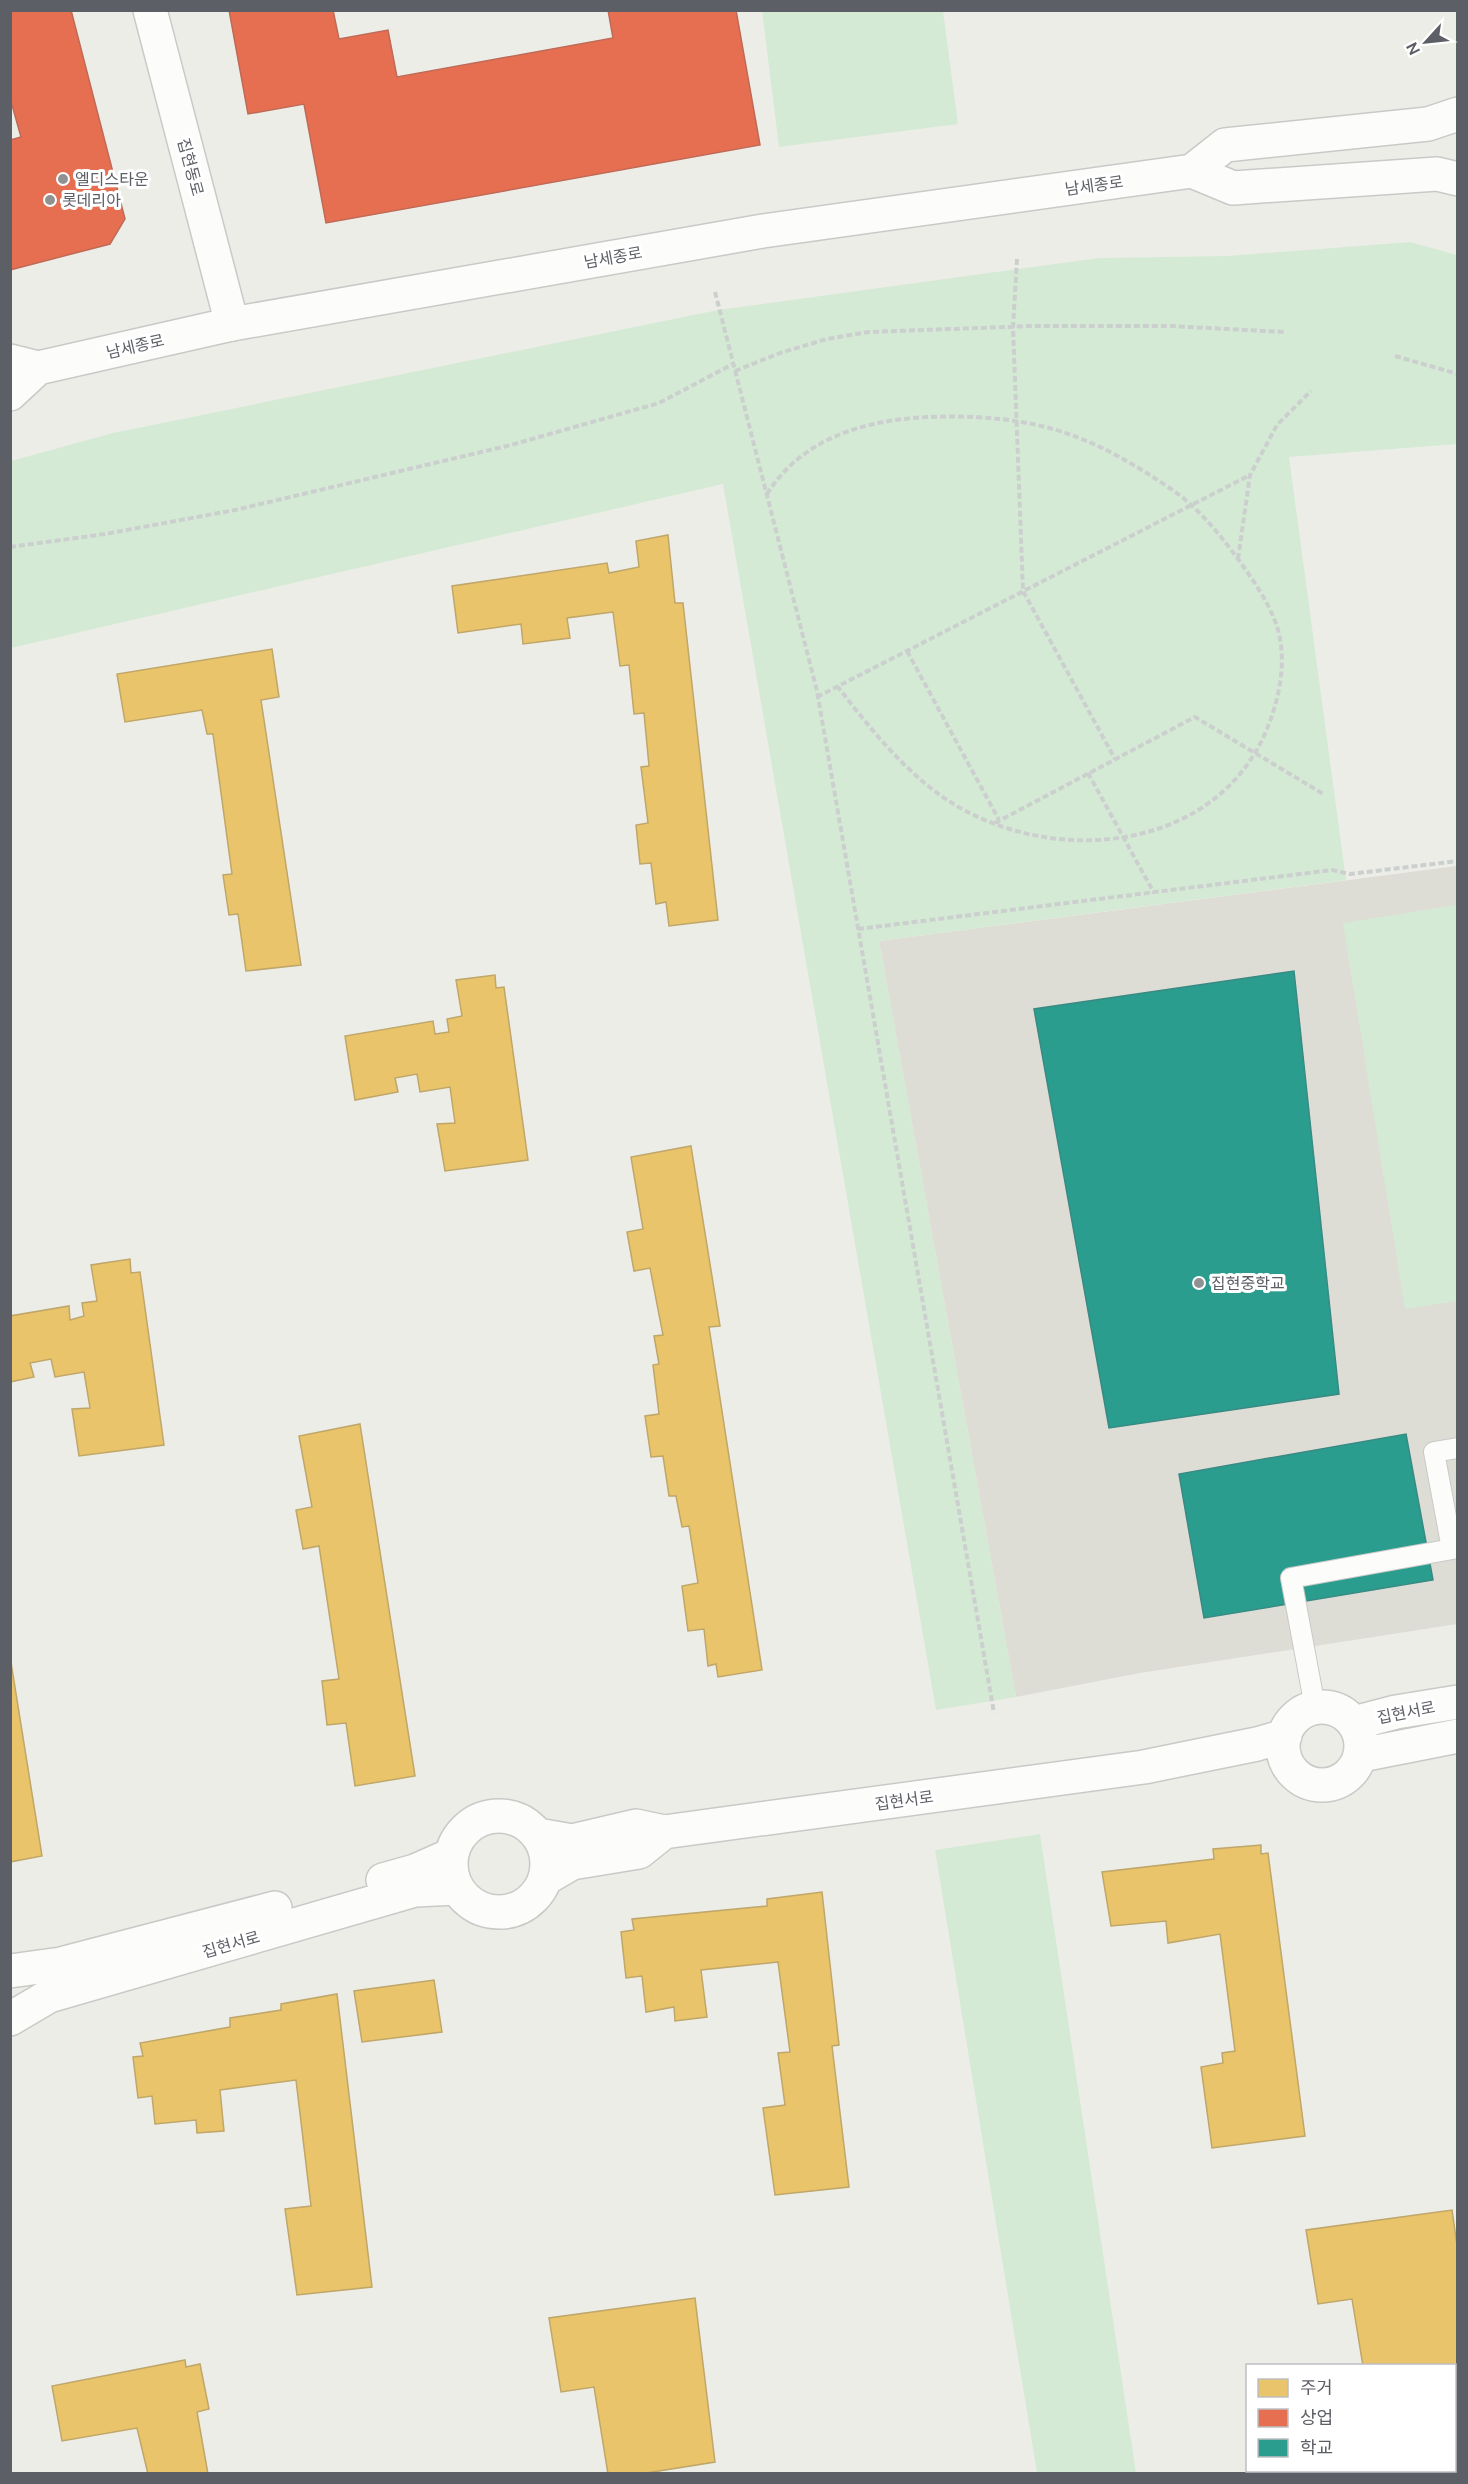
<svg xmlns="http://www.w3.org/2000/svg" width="1468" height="2484" font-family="Ubuntu,'Noto Sans KR',sans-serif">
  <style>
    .education { fill: #ddddd5 }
    .green { fill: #d5ead5 }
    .homes { fill: #e9c46a; stroke: #bfa669; stroke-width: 1.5 }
    .shops { fill: #e76f51; stroke: #be6a57; stroke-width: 1.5 }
    .schools { fill: #2a9d8f; stroke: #398a83; stroke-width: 1.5 }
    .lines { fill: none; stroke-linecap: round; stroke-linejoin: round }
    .service-casing { stroke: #c9cac8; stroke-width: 22 }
    .minor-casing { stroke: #c9cac8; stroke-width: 36 }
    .tertiary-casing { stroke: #c9cac8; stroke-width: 36 }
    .path { stroke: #cbcfce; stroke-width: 4; stroke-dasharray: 6 3; stroke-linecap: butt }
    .service { stroke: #fcfcfb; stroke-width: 20 }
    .minor { stroke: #fcfcfb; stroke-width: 33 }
    .tertiary { stroke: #fcfcfb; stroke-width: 33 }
    .poi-dot { fill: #8f9193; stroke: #fff; stroke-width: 2 }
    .labels { text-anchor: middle; stroke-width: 6; stroke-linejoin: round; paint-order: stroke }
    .street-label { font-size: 16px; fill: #5d5f66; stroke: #fff }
    .poi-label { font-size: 16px; fill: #5d5f66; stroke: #fff; text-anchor: start }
  </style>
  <rect width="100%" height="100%" fill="#edede7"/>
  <path class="education" d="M 1457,866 L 1457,1624 L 1140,1673 L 1016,1697 L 879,941 Z"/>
  <path class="green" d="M 762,11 L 943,11 L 958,124 L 779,147 Z
    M 1410,242 L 1457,255 L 1457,444 L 1289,457 L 1346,880 L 879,941 L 1016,1697 L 936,1710 L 723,484 L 11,648 L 11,461 L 113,433 L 718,310 L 1099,258 L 1227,256 Z
    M 1457,905 L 1457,1301 L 1405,1309 L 1343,923 Z
    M 1040,1834 L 1136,2473 L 1037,2473 L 935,1850 Z"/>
  <path class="homes" d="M 668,535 L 675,603 L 683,603 L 718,920 L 669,926 L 666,902 L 656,904 L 651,863 L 640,864 L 636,825 L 648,823 L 641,767 L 649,766 L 644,713 L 634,714 L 629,665 L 620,666 L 613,612 L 567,618 L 570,638 L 523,644 L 521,624 L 458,633 L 452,586 L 607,563 L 609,573 L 639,567 L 636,541 Z
    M 272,649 L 279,697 L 261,700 L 301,965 L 246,971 L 238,914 L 229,915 L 223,875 L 232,874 L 213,734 L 207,734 L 202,710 L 125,722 L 117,674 Z
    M 495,975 L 496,988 L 504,987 L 528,1160 L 445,1171 L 437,1124 L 455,1123 L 450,1087 L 420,1092 L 417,1074 L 395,1078 L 398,1092 L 355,1100 L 345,1036 L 433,1021 L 435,1034 L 449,1032 L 447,1019 L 462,1016 L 456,980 Z
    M 691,1146 L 720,1326 L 709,1327 L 762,1670 L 718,1677 L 716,1664 L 708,1666 L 704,1629 L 688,1631 L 682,1586 L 698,1583 L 689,1526 L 682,1527 L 676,1496 L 669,1496 L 663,1456 L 651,1457 L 645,1416 L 659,1414 L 653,1365 L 659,1364 L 654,1336 L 663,1335 L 650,1268 L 634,1271 L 627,1232 L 643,1229 L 631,1157 Z
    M 130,1259 L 131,1273 L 140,1272 L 164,1445 L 79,1456 L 72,1409 L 90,1408 L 84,1372 L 55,1377 L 51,1359 L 30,1363 L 34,1377 L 10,1382 L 10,1316 L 69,1306 L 70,1320 L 84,1316 L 82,1303 L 97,1301 L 91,1265 Z
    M 360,1424 L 415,1776 L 355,1786 L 346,1723 L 327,1725 L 322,1681 L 339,1679 L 319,1546 L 303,1549 L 296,1510 L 312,1507 L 299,1436 Z
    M 10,1656 L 42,1856 L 10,1862 Z
    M 1261,1845 L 1261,1854 L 1268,1853 L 1305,2136 L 1212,2148 L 1201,2067 L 1223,2063 L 1222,2053 L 1235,2051 L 1220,1934 L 1168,1943 L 1166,1921 L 1111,1926 L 1102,1872 L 1214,1859 L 1213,1849 Z
    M 822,1892 L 839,2045 L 832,2046 L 849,2187 L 775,2195 L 763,2108 L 785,2105 L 778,2053 L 790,2052 L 778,1962 L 701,1970 L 707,2017 L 675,2021 L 674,2007 L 646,2012 L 642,1976 L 626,1978 L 621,1932 L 634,1930 L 632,1919 L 767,1906 L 767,1899 Z
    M 434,1980 L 442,2032 L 362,2042 L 354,1991 Z
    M 337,1994 L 372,2287 L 297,2295 L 285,2209 L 311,2206 L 296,2080 L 220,2090 L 224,2131 L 197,2133 L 196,2120 L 155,2124 L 152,2096 L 138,2098 L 133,2057 L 143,2056 L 140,2043 L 230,2027 L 230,2018 L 281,2010 L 281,2004 Z
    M 1452,2210 L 1458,2252 L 1458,2377 L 1454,2377 L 1454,2366 L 1363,2366 L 1352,2299 L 1318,2304 L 1306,2230 Z
    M 695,2298 L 715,2462 L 640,2474 L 608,2474 L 594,2387 L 561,2392 L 549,2318 Z
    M 185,2360 L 186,2367 L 200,2364 L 209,2409 L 197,2412 L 208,2474 L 148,2474 L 137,2428 L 62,2441 L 52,2386 Z"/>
  <path class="shops" d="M 10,10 L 71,10 L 125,219 L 110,244 L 10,270 L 10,140 L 21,137 L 10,98 Z
    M 229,10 L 333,10 L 339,39 L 388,30 L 397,77 L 613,38 L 608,10 L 736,10 L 760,145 L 326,223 L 304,104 L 248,114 Z"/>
  <path class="schools" d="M 1294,971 L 1339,1394 L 1109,1428 L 1034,1009 Z
    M 1406,1434 L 1433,1580 L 1204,1618 L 1179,1474 Z"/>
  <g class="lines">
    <defs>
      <path id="service" d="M 1452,1549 L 1434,1452 L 1458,1448
        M 1315,1707 L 1291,1578 L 1458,1548"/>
      <path id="minor" d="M 150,10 L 232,324
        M1283 1746a39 39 0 1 1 78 0a39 39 0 1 1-78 0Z
        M 1354,1723 L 1396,1712 L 1458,1702
        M 1361,1755 L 1458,1736
        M451 1864a48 48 0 1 1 96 0a48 48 0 1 1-96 0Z
        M 538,1835 L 572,1841 L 636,1826 L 664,1832 L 1144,1767 L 1257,1744 L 1285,1736
        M 548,1877 L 572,1863 L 639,1852 L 664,1832
        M 383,1880 L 415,1871 L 451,1855
        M 10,1971 L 61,1964 L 275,1908
        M 10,2019 L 49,1996 L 415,1890 L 457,1888"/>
      <path id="tertiary" d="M 1192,171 L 1225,145 L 1428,124 L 1458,114
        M 10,361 L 38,368 L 232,324 L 763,231 L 1192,171 L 1233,188 L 1437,174 L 1458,179
        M 10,394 L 38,368"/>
    </defs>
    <use href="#service" class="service-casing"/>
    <use href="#minor" class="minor-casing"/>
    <use href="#tertiary" class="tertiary-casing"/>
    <path class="path" d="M 1017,259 L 1013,327 L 1023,591 L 1115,759
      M 715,292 L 817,691 L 994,1713
      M 1395,356 L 1458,374
      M 735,371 L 780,353 L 827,339 L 869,332 L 1032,326 L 1170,326 L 1285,332
      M 767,494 C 812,423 898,414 975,417 C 1054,421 1103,443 1168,487 C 1197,506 1217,531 1238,559 C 1253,580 1271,605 1278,630 C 1287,663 1279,699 1267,729 C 1213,860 1033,869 932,789 C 895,760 866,723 838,687
      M 10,547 L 105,534 L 235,510 L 511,445 L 659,403 L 733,364
      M 1238,559 L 1250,475 L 1277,425 L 1311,391
      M 907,651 L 999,820
      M 817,697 L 1250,475
      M 1088,773 L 1154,893
      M 995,823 L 1195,717 L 1325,795
      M 858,929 L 1332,870 L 1350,874 L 1458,861"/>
    <use href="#service" class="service"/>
    <use href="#minor" class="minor"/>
    <use href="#tertiary" class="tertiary"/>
  </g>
  <g class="poi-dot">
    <circle cx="63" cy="179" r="6"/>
    <circle cx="50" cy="200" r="6"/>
    <circle cx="1199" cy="1283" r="6"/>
  </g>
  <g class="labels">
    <g class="street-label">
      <text transform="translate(191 167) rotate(75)" y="6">집현동로</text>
      <text transform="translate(1094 185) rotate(-8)" y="6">남세종로</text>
      <text transform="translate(613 257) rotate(-10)" y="6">남세종로</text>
      <text transform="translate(135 346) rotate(-13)" y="6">남세종로</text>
      <text transform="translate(1406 1712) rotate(-11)" y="6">집현서로</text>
      <text transform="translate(904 1800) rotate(-8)" y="6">집현서로</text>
      <text transform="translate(231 1944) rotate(-16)" y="6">집현서로</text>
    </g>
    <g class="poi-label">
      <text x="75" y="185">엘디스타운</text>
      <text x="62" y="206">롯데리아</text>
      <text x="1211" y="1289">집현중학교</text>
    </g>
  </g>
  <rect width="1468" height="2484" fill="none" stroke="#5d5f66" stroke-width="24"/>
  <rect x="1246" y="2364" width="210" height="108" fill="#ffffff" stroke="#bebfc2" stroke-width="1.5"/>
  <rect x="1258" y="2379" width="30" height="18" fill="#e9c46a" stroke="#bebfc2" stroke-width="1.5"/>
  <text x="1300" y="2394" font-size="18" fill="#5d5f66">주거</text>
  <rect x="1258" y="2409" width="30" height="18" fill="#e76f51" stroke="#bebfc2" stroke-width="1.5"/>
  <text x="1300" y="2424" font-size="18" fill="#5d5f66">상업</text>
  <rect x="1258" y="2439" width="30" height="18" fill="#2a9d8f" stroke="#bebfc2" stroke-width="1.5"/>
  <text x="1300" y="2454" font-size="18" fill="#5d5f66">학교</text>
  <g transform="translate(1426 42) rotate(243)" stroke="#ffffff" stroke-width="4.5" paint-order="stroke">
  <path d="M0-4.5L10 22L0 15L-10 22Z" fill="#5d5f66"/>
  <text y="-9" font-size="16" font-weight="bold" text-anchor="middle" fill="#5d5f66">N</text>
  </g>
</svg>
